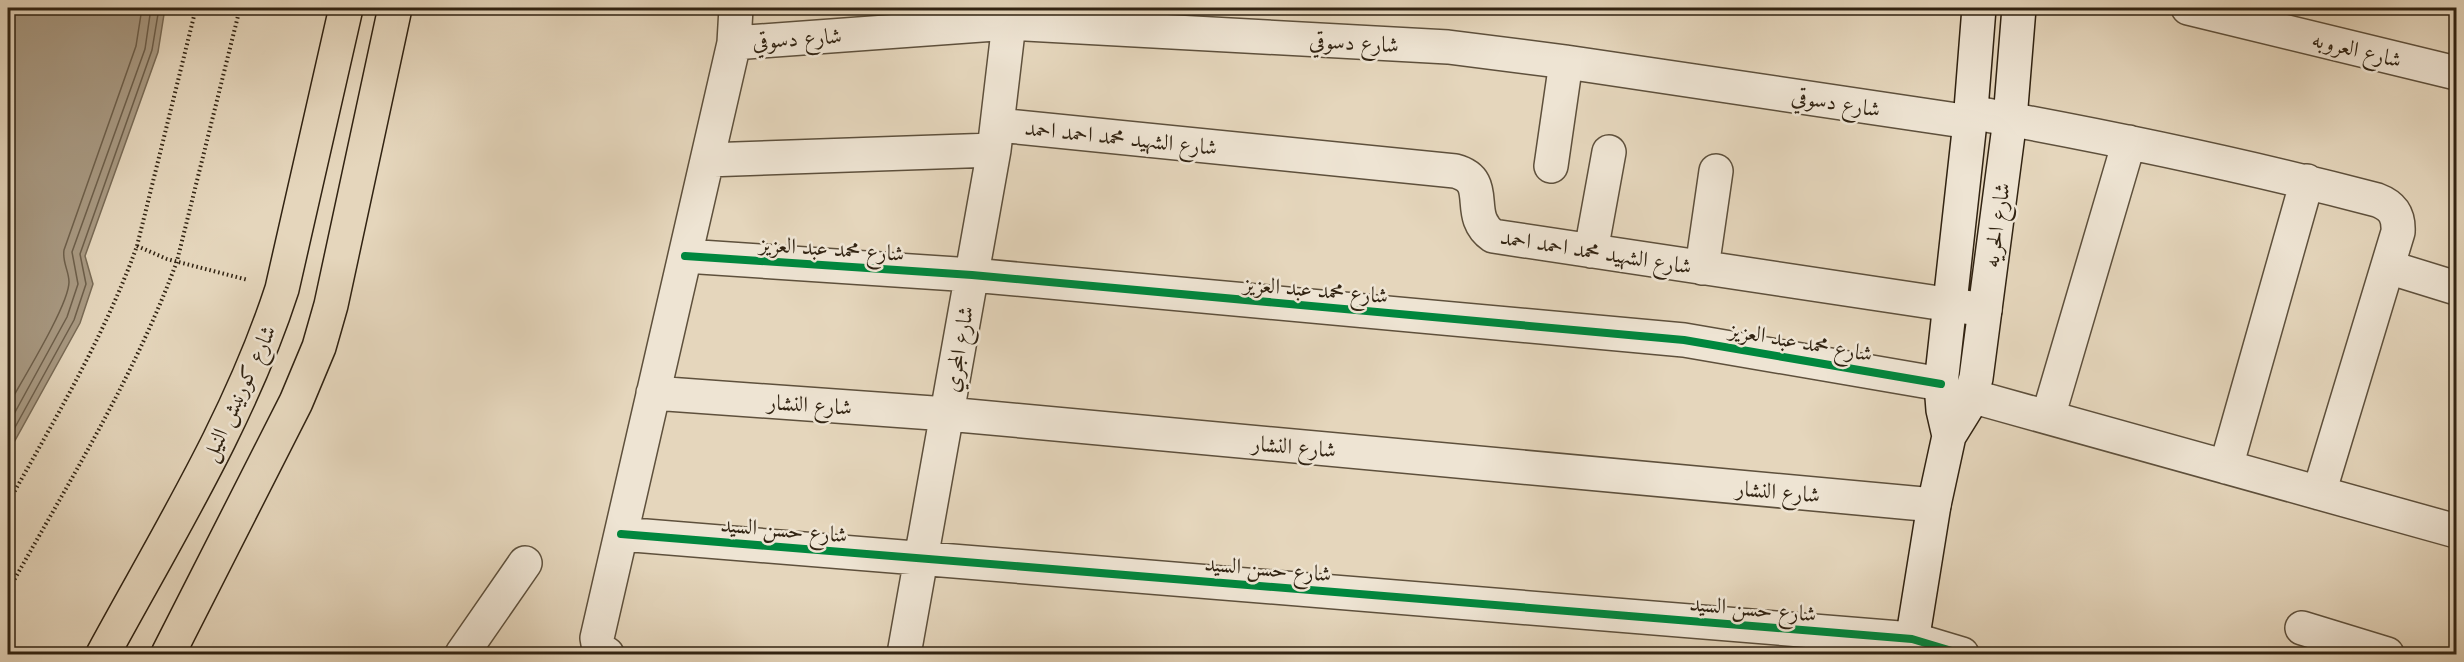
<svg xmlns="http://www.w3.org/2000/svg" width="2464" height="662" font-family="Cardo,Amiri,serif">
  <style>
    .water { fill: #a89982; stroke: #786a55; stroke-width: 1.5 }
    .lines { fill: none; stroke-linecap: round; stroke-linejoin: round }
    .shore { stroke: #6c5e4a; stroke-width: 1.5 }
    .minor-casing { stroke: #5e503c; stroke-width: 36 }
    .secondary-casing { stroke: #312312; stroke-width: 36 }
    .primary-casing { stroke: #312312; stroke-width: 36 }
    .path { stroke: #312312; stroke-width: 4; stroke-dasharray: 1.5 3; stroke-linecap: butt }
    .minor { stroke: #eee4d3; stroke-width: 33 }
    .secondary { stroke: #eee4d3; stroke-width: 33 }
    .primary { stroke: #e5d6bc; stroke-width: 33 }
    .cycleway-casing { stroke: #eee4d3; stroke-width: 11 }
    .cycleway { stroke: #00873e; stroke-width: 8 }
    .labels { text-anchor: middle; stroke-width: 5; stroke-linejoin: round; paint-order: stroke }
    .street-label { font-size: 22px; fill: #312312; stroke: #eee4d3 }
  </style>
  <rect width="100%" height="100%" fill="#e5d6bc"/>
  <filter id="stains"><feTurbulence type="fractalNoise" baseFrequency=".00333" numOctaves="4"/><feColorMatrix values="0 0 0 0 .2 0 0 0 0 .09 0 0 0 0 .02 0 0 0 .5 -.17"/></filter>
  <radialGradient id="worn" r=".72"><stop offset=".6" stop-color="#630" stop-opacity="0"/><stop offset="1" stop-color="#630" stop-opacity=".3"/></radialGradient>
  <path class="water" d="M 8,8 L 165,8 L 158,52 L 85,256 L 93,284 L 80,323 L 8,453 Z"/>
  <g class="lines">
    <path class="shore" d="M 8,406 C 21,382 69,305 69,282 C 69,271 62,262 64,250 L 136,46 L 142,8
      M 8,425 L 67,317 L 78,284 L 72,252 L 145,49 L 151,8
      M 8,440 L 74,320 L 86,284 L 80,254 L 152,50 L 159,8"/>
    <defs>
      <path id="minor" d="M 2188,8 L 2456,73
        M 734,43 L 1009,23 L 1448,47 L 1566,62 L 1970,122
        M 1981,114 C 2114,138 2247,166 2377,200 C 2393,206 2399,215 2398,232 L 2319,493
        M 998,125 L 1455,171 C 1493,181 1463,215 1493,236 L 1985,310
        M 707,160 L 994,150
        M 1551,166 L 1566,62
        M 1591,251 L 1609,152
        M 685,256 L 972,275 L 1684,340 L 1941,384
        M 2388,267 L 2456,288
        M 1702,268 L 1716,171
        M 653,393 L 947,414 L 1934,505
        M 1971,396 L 2456,531
        M 2048,417 L 2129,142
        M 2226,467 L 2307,181
        M 621,534 L 1912,639 L 1962,654
        M 2302,628 L 2387,654
        M 462,654 L 525,563
        M 607,654 L 599,649 L 597,638 L 734,43 L 736,8
        M 904,654 L 994,150 L 1009,23 L 1008,8"/>
      <path id="secondary" d="M 1949,436 L 1943,410 L 1941,384 L 1970,122 L 1979,8
        M 1910,654 L 1934,505 L 1949,436 L 1967,407 L 1976,378 L 2010,119 L 2019,8"/>
      <path id="primary" d="M 103,654 C 167,536 240,419 282,289 L 346,8
        M 168,654 L 296,402 L 319,347 L 331,305 L 395,8"/>
    </defs>
    <use href="#minor" class="minor-casing"/>
    <use href="#secondary" class="secondary-casing"/>
    <use href="#primary" class="primary-casing"/>
    <path class="path" d="M 137,246 L 167,259 L 248,280
      M 8,503 C 55,419 104,337 137,246 L 196,8
      M 8,591 C 68,483 134,378 177,261 L 240,8"/>
    <use href="#minor" class="minor"/>
    <use href="#secondary" class="secondary"/>
    <use href="#primary" class="primary"/>
    <defs>
      <path id="cycleway" d="M 685,256 L 972,275 L 1684,340 L 1941,384
        M 621,534 L 1912,639 L 1962,654"/>
    </defs>
    <use href="#cycleway" class="cycleway-casing"/>
    <use href="#cycleway" class="cycleway"/>
  </g>
  <g class="labels">
    <g class="street-label">
      <text transform="translate(797 38) rotate(-4)" y="8">شارع دسوقي</text>
      <text transform="translate(1354 42) rotate(3)" y="8">شارع دسوقي</text>
      <text transform="translate(2357 49) rotate(14)" y="8">شارع العروبه</text>
      <text transform="translate(1836 102) rotate(9)" y="8">شارع دسوقي</text>
      <text transform="translate(1121 137) rotate(6)" y="8">شارع الشهيد محمد احمد احمد</text>
      <text transform="translate(1996 225) rotate(-82)" y="8">شارع الحريه</text>
      <text transform="translate(832 248) rotate(4)" y="8">شارع محمد عبد العزيز</text>
      <text transform="translate(1596 251) rotate(9)" y="8">شارع الشهيد محمد احمد احمد</text>
      <text transform="translate(1316 289) rotate(5)" y="8">شارع محمد عبد العزيز</text>
      <text transform="translate(1801 341) rotate(10)" y="8">شارع محمد عبد العزيز</text>
      <text transform="translate(958 349) rotate(-80)" y="8">شارع المجري</text>
      <text transform="translate(238 393) rotate(-65)" y="8">شارع كورنيش النيل</text>
      <text transform="translate(810 404) rotate(4)" y="8">شارع النشار</text>
      <text transform="translate(1294 446) rotate(5)" y="8">شارع النشار</text>
      <text transform="translate(1778 491) rotate(5)" y="8">شارع النشار</text>
      <text transform="translate(784 529) rotate(5)" y="8">شارع حسن السيد</text>
      <text transform="translate(1268 568) rotate(5)" y="8">شارع حسن السيد</text>
      <text transform="translate(1753 608) rotate(5)" y="8">شارع حسن السيد</text>
    </g>
  </g>
  <rect width="2464" height="662" fill="none" stroke="#e5d6bc" stroke-width="30"/>
  <rect x="9" y="9" width="2446" height="644" fill="none" stroke="#312312" stroke-width="3"/>
  <rect x="15" y="15" width="2434" height="632" fill="none" stroke="#312312" stroke-width="1.5"/>
  <rect width="100%" height="100%" filter="url(#stains)"/>
  <rect width="100%" height="100%" fill="url(#worn)"/>
</svg>
